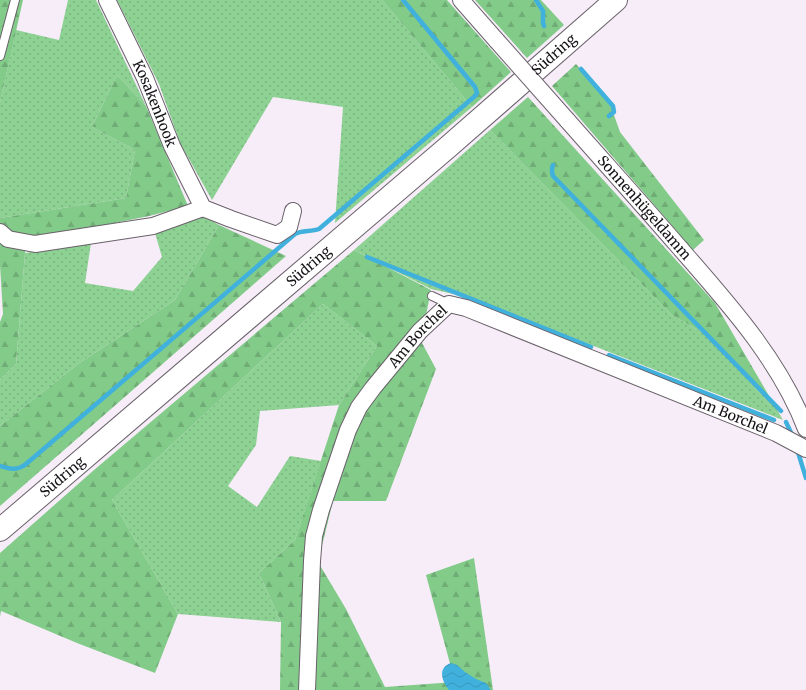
<svg xmlns="http://www.w3.org/2000/svg" width="806" height="690" font-family="Merriweather,serif">
  <style>
    .grass { fill: url(#grass-dots) }
    .forest { fill: url(#forest-firs) }
    .water { fill: url(#water-waves) }
    .lines { fill: none; stroke-linecap: round; stroke-linejoin: round }
    .stream { stroke: #40b1dd; stroke-width: 4.5 }
    .lane-casing { stroke: #6a626b; stroke-width: 10 }
    .street-casing { stroke: #6a626b; stroke-width: 18 }
    .secondary-casing { stroke: #6a626b; stroke-width: 24 }
    .lane { stroke: #fff; stroke-width: 8 }
    .street { stroke: #fff; stroke-width: 16 }
    .secondary { stroke: #fff; stroke-width: 22 }
    .street-bridge-casing { stroke: #6a626b; stroke-width: 18; stroke-linecap: butt }
    .street-bridge { stroke: #fff; stroke-width: 16 }
    .labels { text-anchor: middle; stroke-width: 4; stroke-linejoin: round; paint-order: stroke }
    .street-label { font-size: 14px; fill: #161317; stroke: #f7edf8 }
  </style>
  <defs>
    <pattern id="grass-dots" width="8" height="8" patternUnits="userSpaceOnUse"><rect width="8" height="8" fill="#8dd193"/><path d="M2 2h.1M6 6h.1" fill="none" stroke="#79b37e" stroke-width="1.8" stroke-linecap="round"/></pattern>
    <pattern id="forest-firs" width="22" height="20" patternUnits="userSpaceOnUse"><rect width="22" height="20" fill="#82cb89"/><path d="M5 1l3.5 6h-7zM16 11l3.5 6h-7z" fill="#70ad76"/></pattern>
    <pattern id="water-waves" width="16" height="10" patternUnits="userSpaceOnUse"><rect width="16" height="10" fill="#40b1dd"/><path d="M0 5q4-4 8 0t8 0" fill="none" stroke="#3797bd"/></pattern>
  </defs>
  <rect width="100%" height="100%" fill="#f7edf8"/>
  <path class="grass" d="M 68,0 L 96,0 L 146,106 L 117,75 L 92,127 L 135,150 L 126,198 L 0,218 L 0,102 L 16,30 L 59,40 Z
    M 117,0 L 382,0 L 472,107 L 335,223 L 343,107 L 273,97 L 212,200 L 180,143 L 159,84 Z
    M 490,130 L 672,315 L 712,338 L 783,420 L 471,298 L 431,289 L 354,250 Z
    M 203,216 L 219,225 L 175,300 L 78,364 L 0,426 L 0,380 L 16,364 L 25,253 L 91,243 L 85,283 L 133,291 L 162,257 L 155,233 Z
    M 323,304 L 377,346 L 339,405 L 260,411 L 256,445 L 228,486 L 257,507 L 290,456 L 321,461 L 295,540 L 259,573 L 281,622 L 178,614 L 112,500 Z"/>
  <path class="forest" d="M 0,0 L 23,0 L 0,102 Z
    M 382,0 L 447,0 L 511,72 L 472,107 Z
    M 475,0 L 541,0 L 564,25 L 527,58 Z
    M 576,64 L 609,101 L 620,132 L 704,240 L 693,250 L 552,86 Z
    M 117,75 L 146,106 L 188,206 L 149,216 L 26,241 L 16,364 L 0,380 L 0,322 L 3,314 L 0,265 L 0,218 L 126,198 L 135,150 L 92,127 Z
    M 528,97 L 715,303 L 783,420 L 712,338 L 672,315 L 490,130 Z
    M 219,225 L 286,256 L 0,506 L 0,426 L 78,364 L 175,300 Z
    M 354,250 L 431,290 L 421,341 L 436,369 L 386,501 L 333,501 L 318,562 L 346,609 L 385,687 L 455,682 L 426,575 L 474,558 L 493,690 L 280,690 L 281,622 L 259,573 L 295,540 L 339,405 L 377,346 L 323,304 L 112,500 L 178,614 L 155,673 L 77,643 L 1,611 L 0,617 L 0,553 L 94,470 Z"/>
  <path class="water" d="M 451,663 L 457,665 L 465,672 L 476,679 L 486,683 L 491,690 L 449,690 C 442,681 437,668 451,663 Z"/>
  <g class="lines">
    <path class="stream" d="M 536,0 L 543,11 L 543,23 L 544,26
      M 581,69 L 613,106 L 614,112 L 609,116
      M 553,165 C 551,169 552,172 553,176 L 781,411
      M 367,257 L 591,347
      M 609,355 L 774,420
      M 786,422 L 793,437
      M 797,449 L 806,478
      M 0,466 C 11,469 17,471 26,464 L 295,234 C 302,230 311,232 319,229 L 475,96 L 477,93 L 475,87 L 403,0"/>
    <defs>
      <path id="lane" d="M 0,56 L 15,0
        M 432,296 L 449,304"/>
      <g id="street">
        <path id="s1" d="M 107,0 L 145,78 L 172,146 L 203,208 L 231,219 L 277,235 L 289,227 L 293,211"/>
        <path d="M 461,0 L 497,41"/>
        <path id="s2" d="M 567,120 C 604,162 642,204 679,247 C 727,302 780,360 806,429"/>
        <path d="M 0,232 L 8,239 L 35,244 L 153,226 L 203,208"/>
        <path id="s3" d="M 307,690 L 312,561 L 314,536 L 321,510 L 348,430 L 359,407 L 373,388 L 420,331 L 449,304 L 466,308 L 776,433 L 806,449"/>
      </g>
      <g id="secondary">
        <path id="s4" d="M 0,530 L 448,147 L 616,0"/>
      </g>
    </defs>
    <use href="#lane" class="lane-casing"/>
    <use href="#street" class="street-casing"/>
    <use href="#secondary" class="secondary-casing"/>
    <use href="#lane" class="lane"/>
    <use href="#street" class="street"/>
    <use href="#secondary" class="secondary"/>
    <defs>
      <path id="street-bridge" d="M 497,41 L 567,120"/>
    </defs>
    <use href="#street-bridge" class="street-bridge-casing"/>
    <use href="#street-bridge" class="street-bridge"/>
  </g>
  <g class="labels">
    <g class="street-label">
      <text dy="5" stroke="none"><textPath href="#s4" startOffset="730">Südring</textPath></text>
      <text dy="5" stroke="none"><textPath href="#s1" startOffset="114">Kosakenhook</textPath></text>
      <text dy="5" stroke="none"><textPath href="#s2" startOffset="117">Sonnenhügeldamm</textPath></text>
      <text dy="5" stroke="none"><textPath href="#s4" startOffset="406">Südring</textPath></text>
      <text dy="5" stroke="none"><textPath href="#s3" startOffset="383">Am Borchel</textPath></text>
      <text dy="5" stroke="none"><textPath href="#s3" startOffset="731">Am Borchel</textPath></text>
      <text dy="5" stroke="none"><textPath href="#s4" startOffset="82">Südring</textPath></text>
    </g>
  </g>
</svg>
